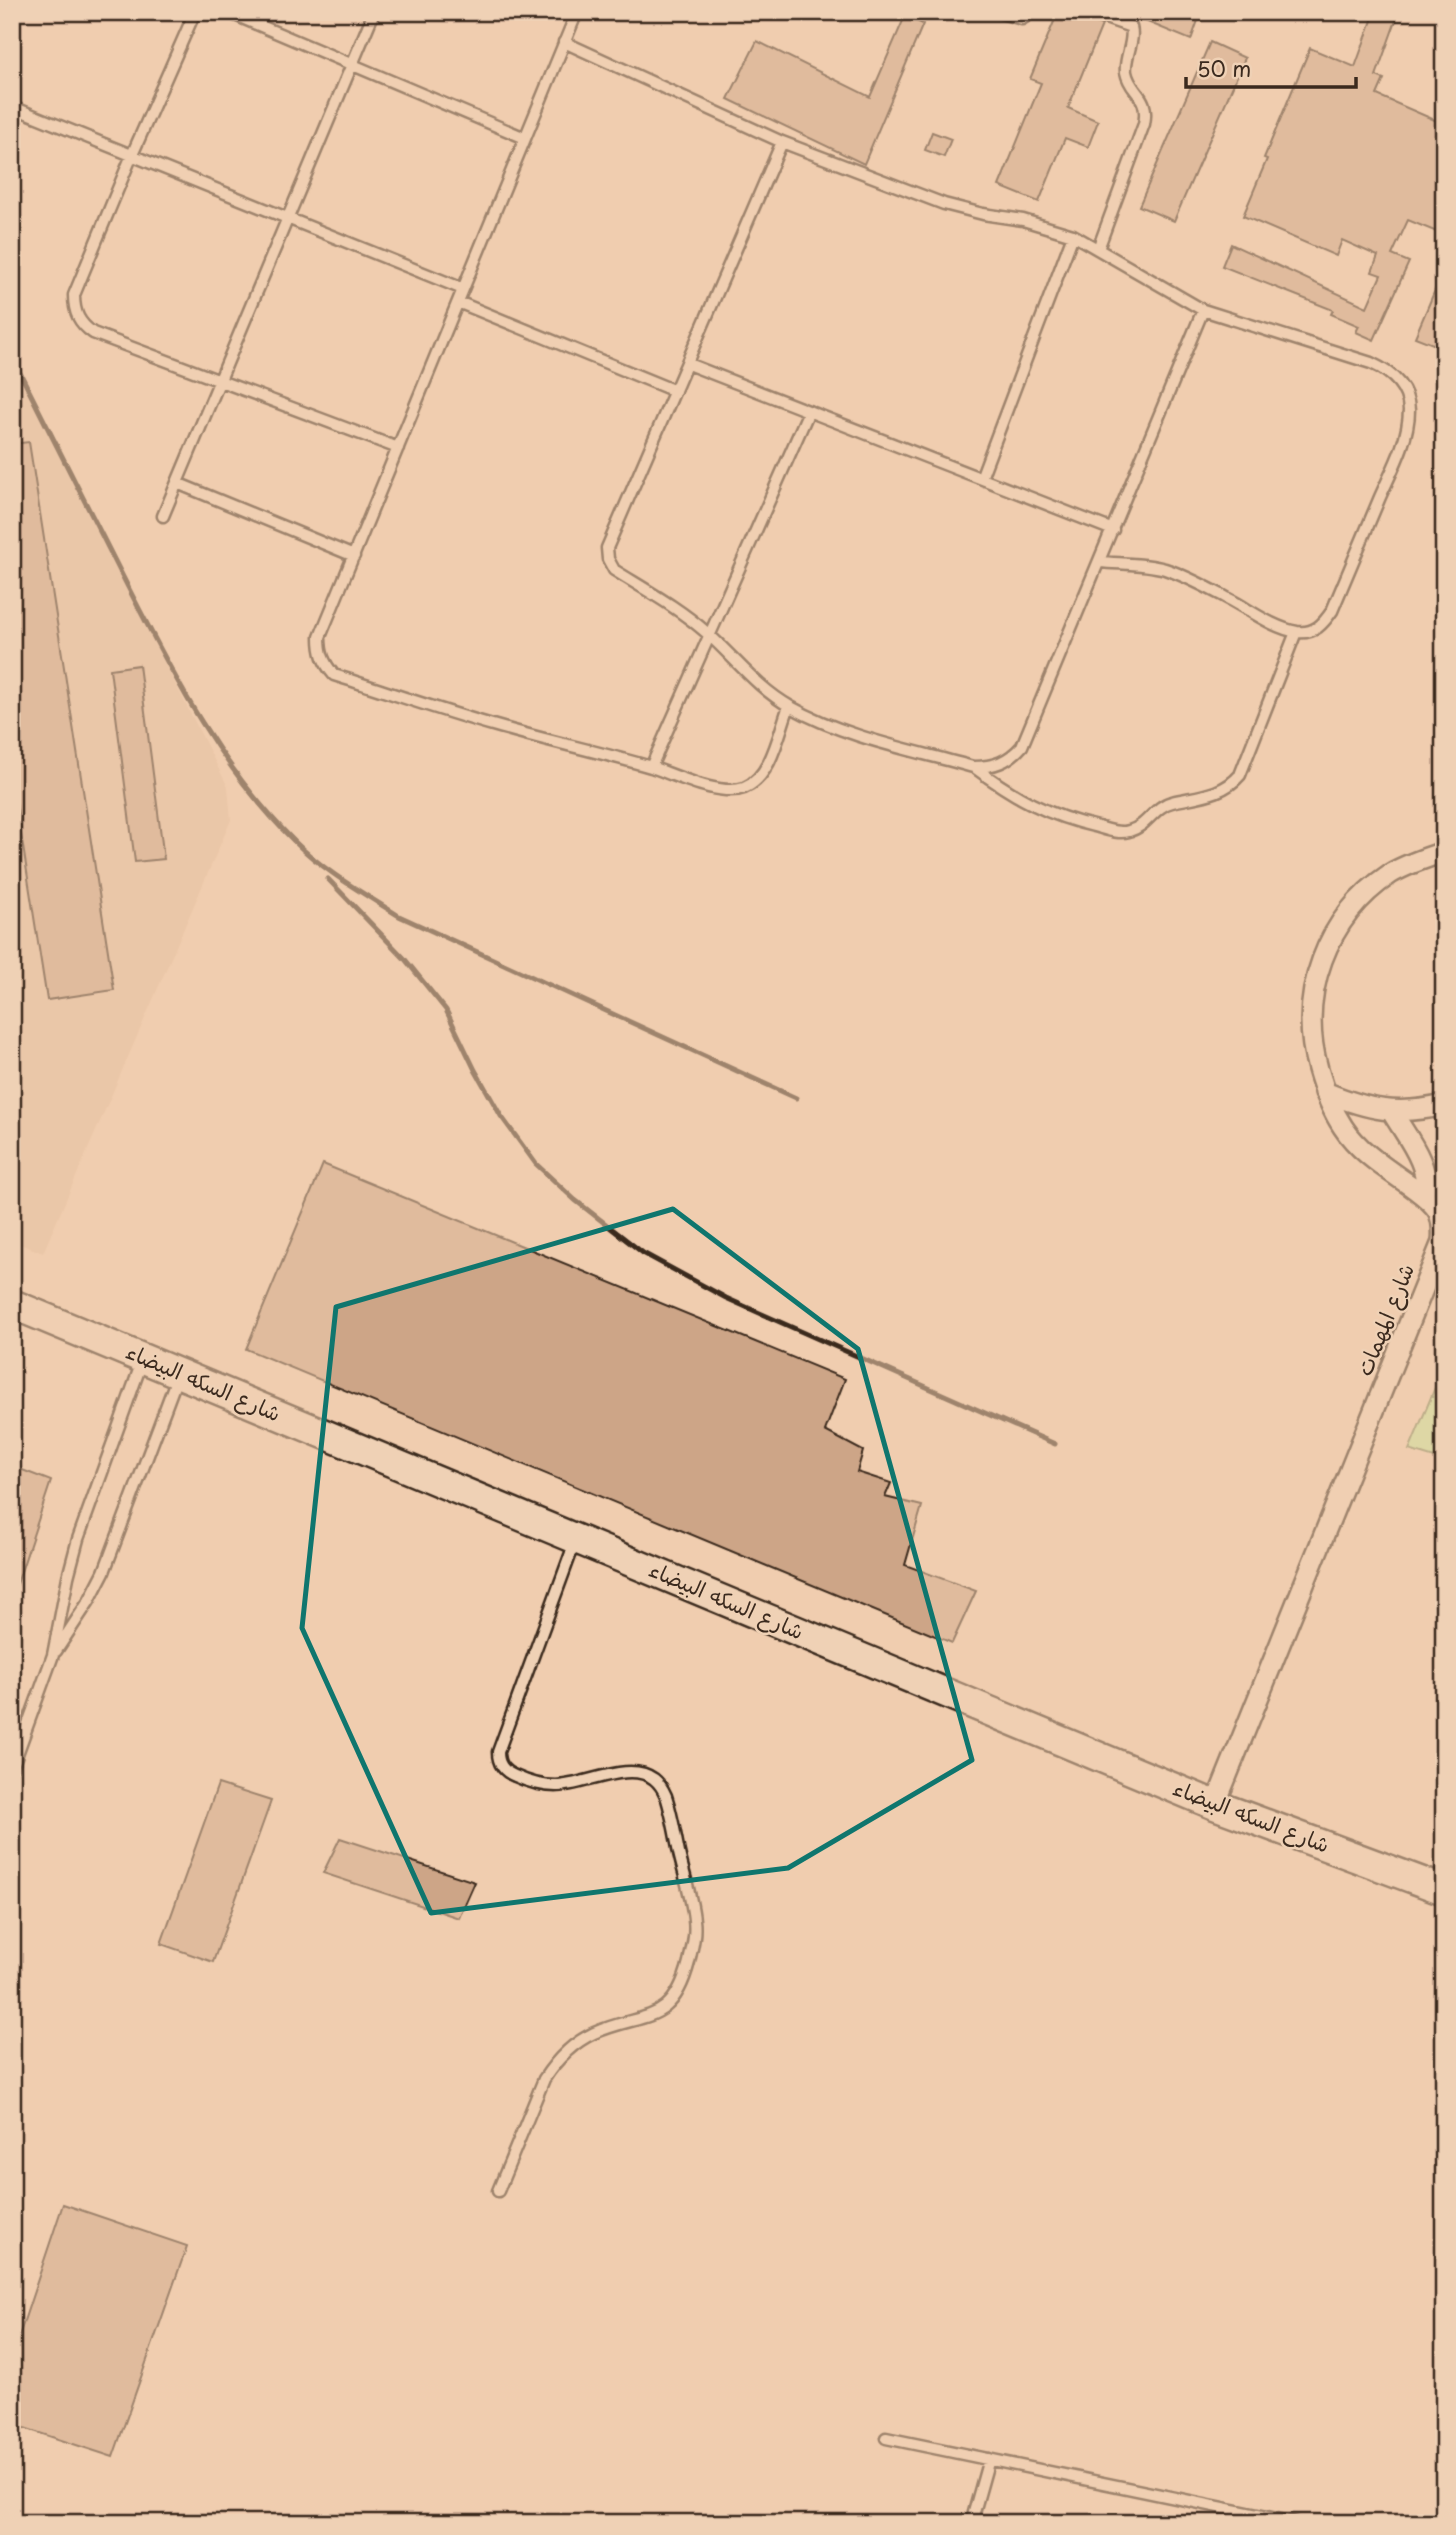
<svg xmlns="http://www.w3.org/2000/svg" width="1456" height="2535" font-family="'Playpen Sans','Playpen Sans Arabic',sans-serif">
  <style>
    .built { fill: #e3bea0 }
    .green { fill: #c7e299; stroke: #81865c; stroke-width: 2 }
    .building { fill: #cda587; stroke: #3b2a1e; stroke-width: 2 }
    .lines { fill: none; stroke-linecap: round; stroke-linejoin: round }
    .lane-casing { stroke: #3b2a1e; stroke-width: 15 }
    .street-casing { stroke: #3b2a1e; stroke-width: 24 }
    .secondary-casing { stroke: #3b2a1e; stroke-width: 33 }
    .lane { stroke: #efd1b5; stroke-width: 10 }
    .street { stroke: #efd1b5; stroke-width: 19 }
    .secondary { stroke: #efd1b5; stroke-width: 28 }
    .rail { stroke: #3b2a1e; stroke-width: 5 }
    .marked { fill: none; stroke: #0f766e; stroke-width: 5; stroke-linejoin: round }
    .labels { text-anchor: middle; stroke-width: 5; stroke-linejoin: round; paint-order: stroke }
    .street-label { font-size: 21px; fill: #3b2a1e; stroke: #efd1b5 }
  </style>
  <rect width="100%" height="100%" fill="#f0cdaf"/>
  <filter id="ink" filterUnits="userSpaceOnUse"><feTurbulence type="fractalNoise" baseFrequency=".0143" numOctaves="2"/><feDisplacementMap in="SourceGraphic" scale="14" xChannelSelector="R" yChannelSelector="G"/><feConvolveMatrix kernelMatrix="1 2 1 2 8 2 1 2 1" color-interpolation-filters="sRGB"/></filter>
  <g filter="url(#ink)">
    <path class="built" d="M 12,363 L 228,787 L 231,820 L 43,1253 L 12,1241 Z"/>
    <path class="green" d="M 1444,1366 L 1444,1461 L 1409,1450 Z"/>
    <path class="building" d="M 1058,12 L 1081,12 L 1085,19 L 1102,25 L 1068,108 L 1098,121 L 1088,147 L 1065,138 L 1039,202 L 999,186 L 1041,83 L 1030,79 Z
      M 1123,12 L 1201,12 L 1191,40 Z
      M 1375,12 L 1399,12 L 1376,76 L 1384,79 L 1377,95 L 1444,124 L 1444,235 L 1408,220 L 1392,255 L 1409,262 L 1374,340 L 1356,332 L 1359,326 L 1331,314 L 1333,310 L 1222,266 L 1231,244 L 1367,307 L 1381,275 L 1372,272 L 1378,256 L 1342,240 L 1336,256 L 1243,216 L 1267,159 L 1264,158 L 1310,48 L 1355,67 Z
      M 905,16 L 923,24 L 864,164 L 728,99 L 757,41 L 870,97 Z
      M 1210,42 L 1245,58 L 1174,221 L 1139,206 Z
      M 932,132 L 951,139 L 944,157 L 925,150 Z
      M 1444,269 L 1444,332 L 1438,346 L 1415,337 Z
      M 29,442 L 114,990 L 47,1000 L 12,776 L 12,444 Z
      M 139,665 L 164,859 L 135,862 L 110,669 Z
      M 323,1164 L 845,1379 L 825,1431 L 863,1451 L 857,1472 L 891,1483 L 885,1497 L 922,1506 L 905,1565 L 976,1591 L 952,1643 L 246,1349 Z
      M 12,1466 L 51,1481 L 16,1587 L 12,1587 Z
      M 218,1784 L 271,1801 L 213,1962 L 161,1944 Z
      M 340,1838 L 475,1882 L 459,1918 L 323,1873 Z
      M 63,2204 L 187,2246 L 113,2457 L 12,2424 L 12,2357 Z"/>
    <g class="lines">
      <defs>
        <path id="lane" d="M 195,12 L 132,155 L 74,295 C 74,313 79,323 93,333 L 398,448
          M 228,12 L 525,138
          M 577,12 L 320,637 C 320,653 323,662 334,675 C 388,692 442,711 496,726 C 548,741 600,752 651,767 C 675,775 720,797 744,788 C 772,777 779,732 789,706
          M 998,12 L 1022,19 L 1033,12
          M 1088,12 L 1131,27 C 1135,42 1124,57 1126,72 C 1130,94 1150,94 1144,124 L 1098,249
          M 564,42 L 782,142 L 944,204 L 983,214 L 1023,220 L 1073,235 L 1203,310 L 1371,363 C 1391,372 1408,386 1409,410 C 1409,440 1392,470 1380,497 C 1364,535 1348,573 1332,611 C 1323,624 1315,634 1297,632 C 1273,628 1250,610 1229,599 C 1208,588 1187,576 1165,569 C 1144,563 1121,564 1100,562
          M 15,108 L 463,289
          M 782,142 L 607,548 L 608,559 L 614,570 C 646,590 679,608 707,633 C 735,658 757,688 791,707 C 846,738 913,750 973,767 C 994,767 1008,762 1022,746 L 1203,310
          M 458,302 L 675,391
          M 688,364 L 1113,530
          M 981,478 L 1073,235
          M 177,483 L 354,556
          M 163,516 L 374,12
          M 651,767 L 809,411
          M 974,767 C 1014,797 1048,816 1098,827 C 1108,830 1119,834 1129,831 C 1147,827 1154,806 1172,802 C 1197,796 1222,796 1240,775 L 1296,632
          M 56,1651 L 89,1601 L 104,1572 L 178,1375
          M 12,1768 L 53,1655 L 68,1577 L 78,1539 L 143,1359
          M 498,2191 L 544,2079 C 557,2059 572,2043 594,2033 C 644,2011 672,2027 689,1962 C 692,1948 696,1935 694,1920 C 692,1898 684,1875 679,1853 C 675,1834 672,1814 666,1796 C 663,1789 659,1783 654,1779 C 629,1760 585,1786 556,1786 C 541,1786 528,1782 515,1776 C 503,1771 498,1764 498,1752 L 575,1542
          M 886,2438 L 1296,2523
          M 971,2523 L 989,2459"/>
        <path id="street" d="M 1325,1092 C 1369,1110 1397,1116 1444,1105
          M 1392,1112 C 1406,1136 1433,1168 1424,1196
          M 1215,1805 L 1442,1242 C 1443,1231 1443,1221 1438,1211 C 1432,1201 1420,1193 1411,1186 C 1387,1169 1359,1152 1343,1127 C 1331,1109 1324,1090 1318,1069 C 1297,995 1326,917 1390,874 C 1407,864 1425,858 1444,852"/>
        <path id="secondary" d="M 12,1304 L 1215,1805 L 1444,1890"/>
      </defs>
      <use href="#lane" class="lane-casing"/>
      <use href="#street" class="street-casing"/>
      <use href="#secondary" class="secondary-casing"/>
      <use href="#lane" class="lane"/>
      <use href="#street" class="street"/>
      <use href="#secondary" class="secondary"/>
      <path class="rail" d="M 12,357 C 50,433 89,509 127,585 C 174,677 220,768 295,842 C 325,872 363,893 399,916 L 796,1098
        M 328,879 L 404,958 L 446,1010 L 475,1070 L 501,1116 L 536,1164 L 575,1200 L 643,1253 L 726,1298 L 1055,1444"/>
    </g>
  </g>
  <path d="M0 0H1456V2535H0ZM 673,1209 L 858,1349 L 972,1760 L 788,1868 L 431,1913 L 302,1628 L 336,1307 Z" fill="#f0cdaf" fill-opacity=".55" fill-rule="evenodd"/>
  <path class="marked" d="M 673,1209 L 858,1349 L 972,1760 L 788,1868 L 431,1913 L 302,1628 L 336,1307 Z"/>
  <g class="labels">
    <g class="street-label">
      <text transform="translate(1386 1320) rotate(-68)" y="7">شارع المهمات</text>
      <text transform="translate(203 1383) rotate(23)" y="7">شارع السكه البيضاء</text>
      <text transform="translate(726 1601) rotate(23)" y="7">شارع السكه البيضاء</text>
      <text transform="translate(1251 1817) rotate(21)" y="7">شارع السكه البيضاء</text>
    </g>
  </g>
  <rect width="1456" height="2535" fill="none" stroke="#efd1b5" stroke-width="42"/>
  <rect x="21" y="21" width="1414" height="2493" fill="none" stroke="#3b2a1e" stroke-width="2.5" filter="url(#ink)"/>
  <path d="M1186 77v10h170v-10" fill="none" stroke="#3b2a1e" stroke-width="3.5"/>
  <text x="1197" y="77" font-size="21" fill="#3b2a1e" stroke="#efd1b5" stroke-width="5" paint-order="stroke">50 m</text>
</svg>
